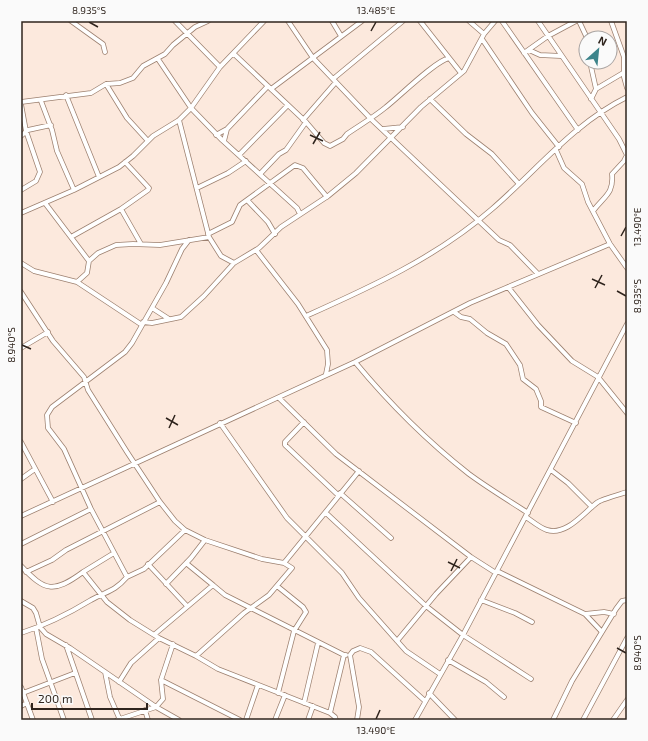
<svg xmlns="http://www.w3.org/2000/svg" width="648" height="741" font-family="'Exo 2',sans-serif">
  <style>
    .lines { fill: none; stroke-linecap: round; stroke-linejoin: round }
    .minor-casing { stroke: #9d8170; stroke-width: 5.5 }
    .minor { stroke: #fff; stroke-width: 4 }
    .ticks { fill: none; stroke: #2f241d; stroke-width: 1.5 }
    .neatline { fill: none; stroke: #2f241d; stroke-width: 1.5 }
    .ticks-label { font-size: 10px; text-anchor: middle; fill: #2f241d }
  </style>
  <rect width="100%" height="100%" fill="#fce9dd"/>
  <g class="lines">
    <defs>
      <path id="minor" d="M 71,21 L 103,44 L 105,52
        M 175,21 L 220,67
        M 288,21 L 313,58 L 371,119 L 499,240 L 510,245 L 538,274
        M 332,21 L 341,36
        M 420,21 L 461,73
        M 469,21 L 484,34
        M 502,21 L 578,130
        M 538,21 L 619,139 L 627,155 L 624,161 L 612,174 C 614,194 604,196 593,211
        M 579,21 L 587,38
        M 611,21 L 624,57 L 624,77 L 627,88
        M 482,39 L 532,113 L 559,147
        M 529,50 L 540,55 L 561,56
        M 524,53 L 548,36 L 576,21
        M 234,54 L 306,122 L 324,143 L 330,146 L 343,139 L 347,134 C 360,125 374,117 386,107 C 399,97 435,61 449,58
        M 158,59 L 191,108 L 222,140 L 297,208 L 300,214
        M 590,62 L 596,89 L 591,99
        M 333,79 L 403,21
        M 106,84 L 127,118 L 148,141
        M 271,89 L 362,21
        M 596,89 L 623,73
        M 66,95 L 99,177
        M 430,99 L 466,134 L 492,154 L 519,184
        M 41,101 L 52,130 L 57,151 L 74,190
        M 21,102 L 91,93 L 106,84 L 120,83 L 133,78 L 143,66 L 165,54 L 173,45 L 195,27 L 208,21
        M 21,104 L 26,131 L 40,172 L 36,181 L 21,190
        M 303,120 L 336,82
        M 383,129 L 403,127
        M 216,135 L 227,129 L 268,86
        M 21,136 L 28,130 L 51,125
        M 224,141 L 227,129
        M 556,150 L 564,168 L 582,184 L 588,202 L 610,244 L 627,268
        M 239,155 L 287,106
        M 260,174 L 279,154 L 286,150 L 306,122
        M 197,188 L 228,173 L 246,161
        M 248,201 L 268,222 L 275,234
        M 45,203 L 89,261 L 87,273 L 77,282
        M 121,209 L 141,244
        M 21,213 L 74,190 L 119,167 L 133,156 L 153,136 L 179,120 L 191,108 L 220,67 L 264,21
        M 208,234 L 232,222 L 240,205 L 295,165 L 303,168 L 327,197
        M 71,237 L 121,209 L 148,190 L 149,188 L 125,162
        M 209,237 L 221,256 L 234,263
        M 256,250 L 298,304 L 327,350 L 328,364 L 326,374
        M 89,261 L 98,253 L 116,245 L 133,244 L 160,245 L 209,237 L 179,120
        M 21,263 L 34,271 L 77,282 L 142,325
        M 508,287 L 538,325 L 572,361 L 598,377 L 627,413
        M 21,292 L 53,341 L 84,377 L 88,390 L 127,452 L 160,502 L 175,521 L 185,530 L 205,540 L 262,559 L 284,563 L 292,568 L 269,595 L 244,613 L 196,656
        M 152,308 L 169,319
        M 454,312 L 461,317 L 470,319 L 487,333 L 506,344 L 520,365 L 523,379 L 536,389 L 541,401 L 541,407 L 576,423
        M 306,316 C 371,287 437,257 492,209 C 536,171 574,123 627,97
        M 143,322 L 152,323 L 181,317 L 204,296 L 234,263 L 259,248 L 281,227 L 328,196 L 356,173 L 421,107 L 464,71 L 484,34 L 495,21
        M 21,348 L 48,332
        M 355,362 C 389,403 427,441 469,474 C 488,488 508,500 528,513
        M 279,398 L 336,454 L 471,557 L 496,573
        M 304,422 L 285,442 L 285,445 L 338,495
        M 220,423 L 287,518 L 342,573 L 359,598 L 406,651 L 440,674
        M 21,442 L 53,502
        M 551,470 L 568,483 L 592,507
        M 21,479 L 35,469
        M 340,493 L 391,538
        M 326,513 L 426,606 L 463,635 L 531,679
        M 21,516 L 355,362 L 470,303 L 610,244
        M 526,517 C 532,521 540,528 547,530 C 567,536 584,512 598,502 C 602,499 621,494 627,492
        M 185,530 L 144,569 L 127,577 L 91,509 L 64,449 L 48,428 L 47,415 L 52,407 L 125,352 L 132,343 L 166,283 L 182,249 L 189,240
        M 21,544 L 91,509
        M 186,563 L 213,585
        M 284,563 L 359,471
        M 148,564 L 187,606
        M 21,566 C 45,591 53,594 83,572 L 107,602 L 130,620 L 159,638 L 196,656 L 218,669 L 330,713 L 335,717 L 336,720
        M 497,571 L 585,614 L 602,632
        M 26,572 L 52,560 L 66,550 L 160,502
        M 83,572 L 114,553
        M 166,584 L 191,558 L 205,540
        M 277,586 L 303,607 L 306,612 L 294,631 L 278,693
        M 481,600 L 515,613 L 532,622
        M 21,601 L 33,608 L 36,613 L 40,627 L 46,634 L 70,648 L 156,707 L 179,720
        M 585,614 L 604,612 L 614,614
        M 36,628 L 42,659 L 64,720
        M 21,633 C 46,625 68,614 91,600 C 107,591 114,592 127,577
        M 155,634 L 213,585 L 225,595 L 344,655
        M 397,641 L 436,594 L 471,557
        M 66,645 L 92,720
        M 350,655 L 353,651 L 360,648 L 371,652 L 425,701
        M 350,655 L 359,707 L 357,720
        M 448,660 L 486,682 L 504,697
        M 105,672 L 110,697 L 120,720
        M 161,680 L 240,720
        M 119,682 L 131,663 L 159,638
        M 21,687 L 33,720
        M 23,693 L 75,673
        M 429,693 L 455,720
        M 304,703 L 318,643
        M 21,706 L 27,703
        M 145,710 L 148,720
        M 330,713 L 344,655 L 346,655
        M 117,720 L 156,707 L 163,699 L 161,680 L 173,644
        M 246,720 L 258,685
        M 275,720 L 285,695
        M 308,720 L 313,706
        M 415,720 L 463,635 L 627,324
        M 553,720 L 572,681 L 616,609 L 622,601 L 627,600
        M 583,720 L 627,638
        M 613,720 L 627,700"/>
    </defs>
    <use href="#minor" class="minor-casing"/>
    <use href="#minor" class="minor"/>
  </g>
  <path class="ticks" d="M 89,22 L 98,27M 371,31 L 376,22M 310,135 L 323,141M 313,144 L 320,132M 621,236 L 626,227M 592,279 L 605,285M 595,288 L 602,275M 617,291 L 626,296M 22,345 L 31,349M 166,418 L 178,425M 169,428 L 175,415M 448,562 L 460,568M 451,571 L 457,559M 617,648 L 626,653M 376,719 L 380,710"/>
  <rect width="648" height="741" fill="none" stroke="#fafafa" stroke-width="44"/>
  <g transform="translate(598 50) rotate(27)"><circle r="19" fill="#fafafa" stroke="#a9a4a2"/>
  <path d="M0-3L7 15L0 10L-7 15Z" fill="#3d848b"/>
  <text y="-6" font-size="11" font-weight="bold" text-anchor="middle" fill="#2f241d">N</text>
  </g>
  <path d="M32 703v6h115v-6" fill="none" stroke="#2f241d" stroke-width="2"/>
  <text x="38" y="703" font-size="12" fill="#2f241d" stroke="#fafafa" stroke-width="3" paint-order="stroke">200 m</text>
  <rect x="22" y="22" width="604" height="697" class="neatline"/>
  <g class="ticks-label">
    <text x="89" y="14">8.935°S</text>
    <text x="376" y="14">13.485°E</text>
    <text transform="translate(637 227) rotate(-90)" y="4">13.490°E</text>
    <text transform="translate(637 296) rotate(-90)" y="4">8.935°S</text>
    <text transform="translate(11 345) rotate(-90)" y="4">8.940°S</text>
    <text transform="translate(637 653) rotate(-90)" y="4">8.940°S</text>
    <text x="376" y="734">13.490°E</text>
  </g>
</svg>
